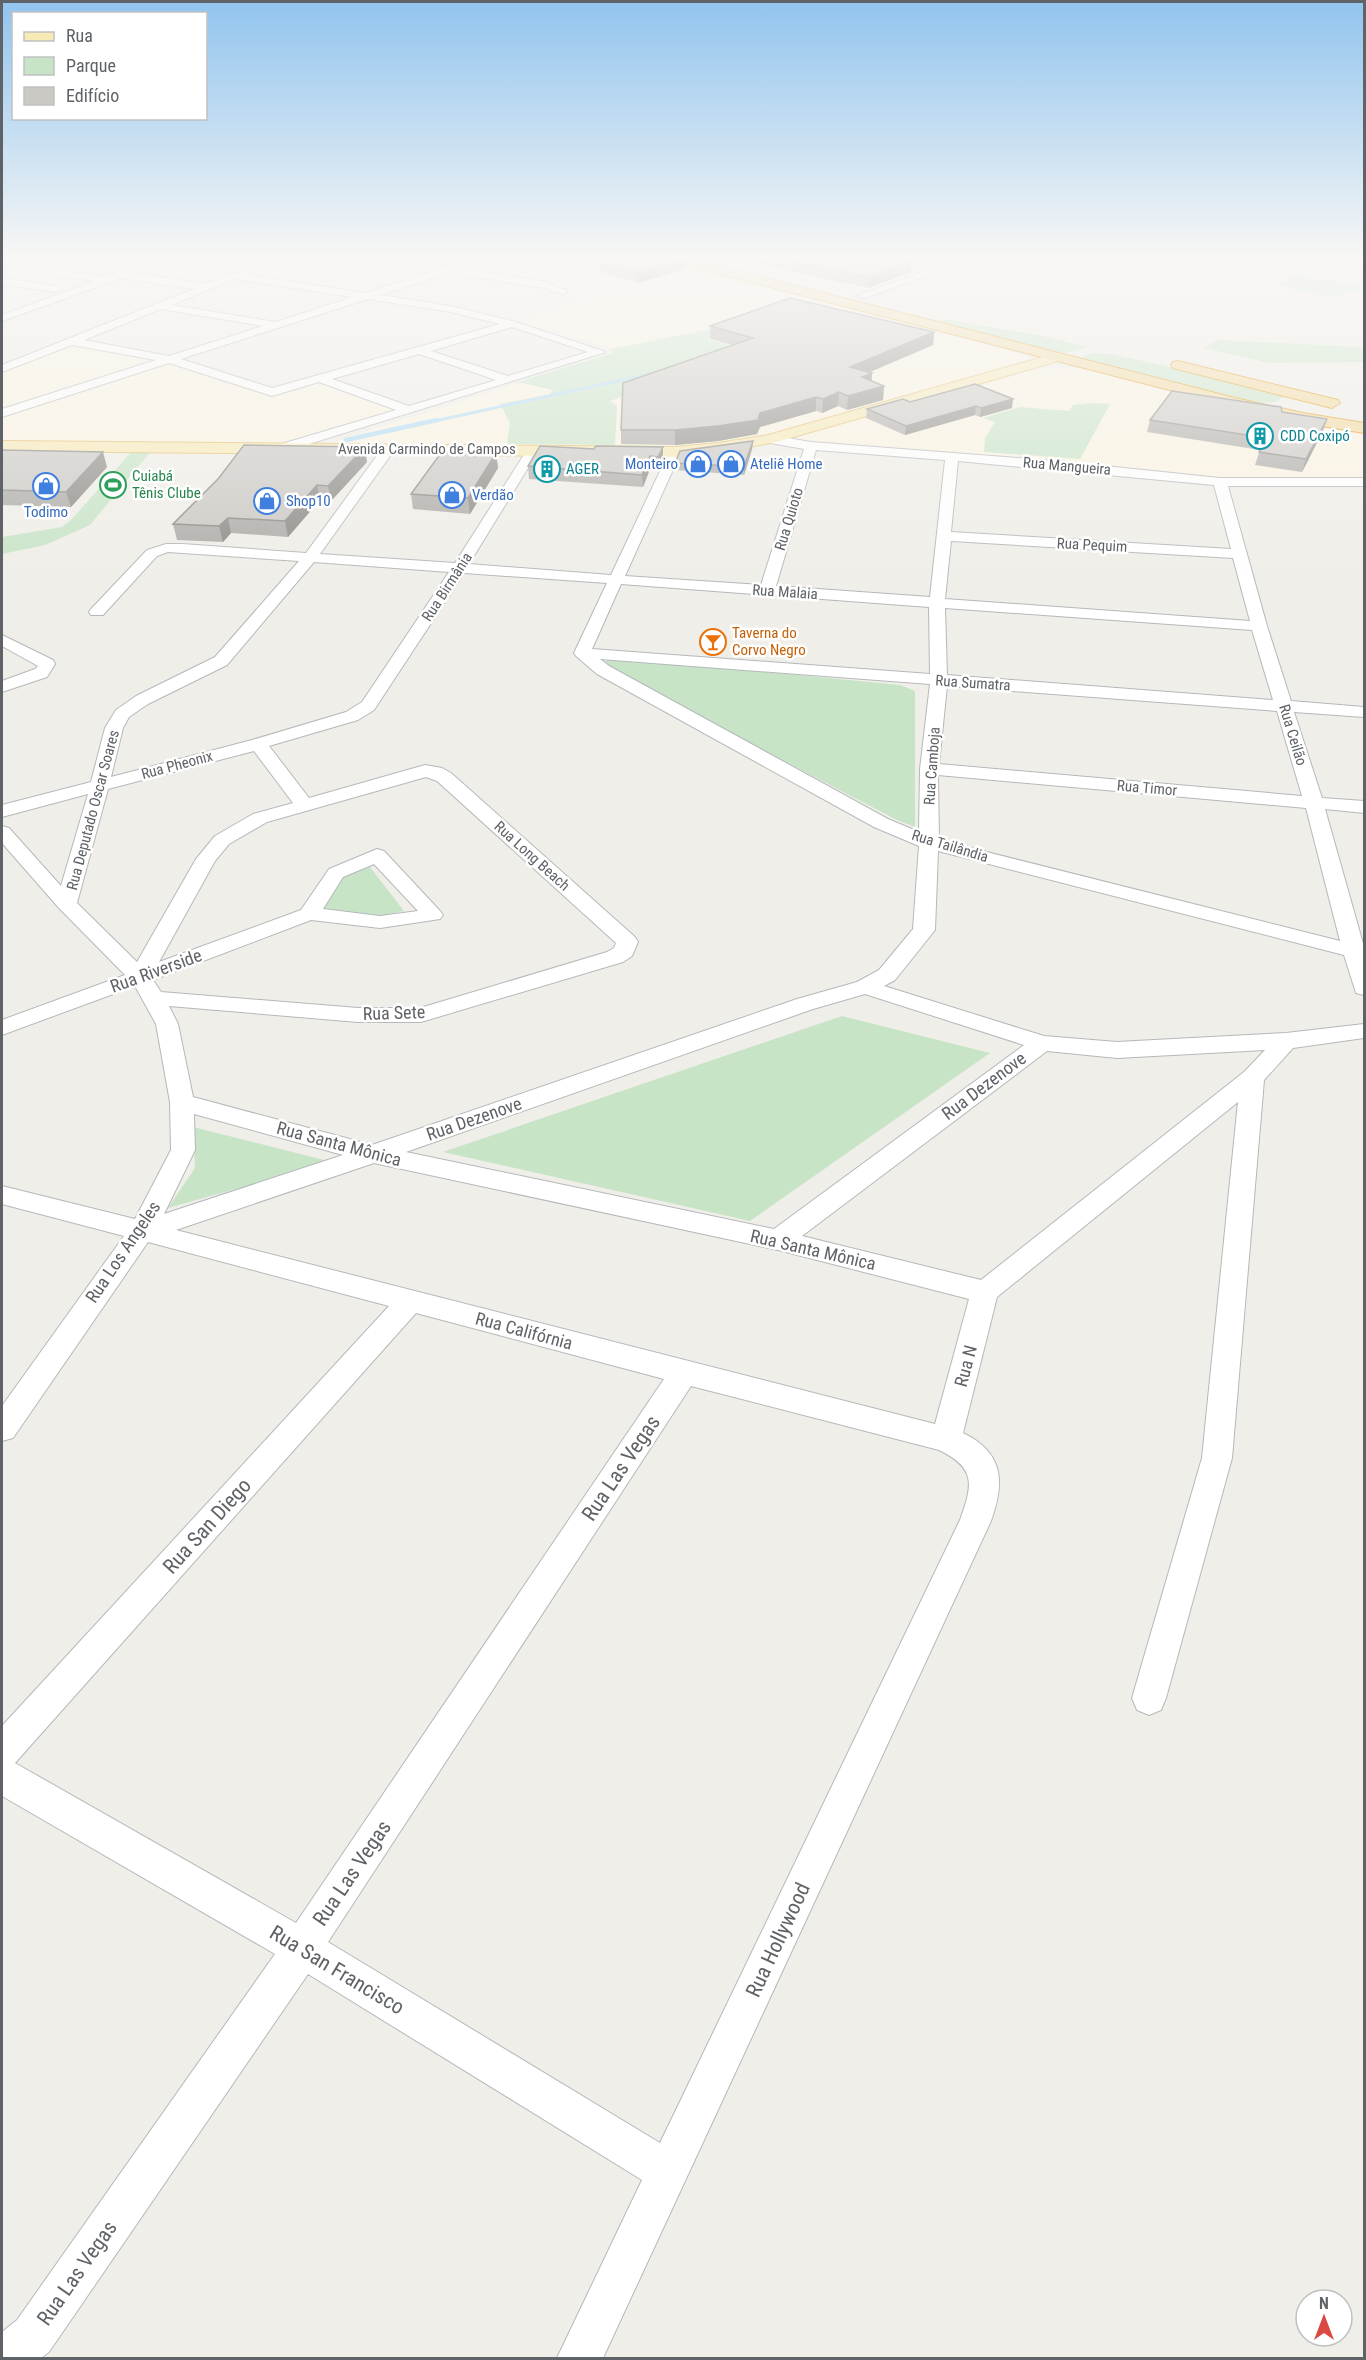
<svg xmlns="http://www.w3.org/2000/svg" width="1366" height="2360" font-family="'Roboto Condensed',sans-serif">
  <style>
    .commercial { fill: #fbf4e1 }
    .green { fill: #c8e4c7 }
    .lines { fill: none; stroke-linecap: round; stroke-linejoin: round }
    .stream-far1 { stroke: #b0dbf7; stroke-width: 3 }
    .stream { stroke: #b0dbf7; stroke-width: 4.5 }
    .minor-casing { stroke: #b5b8bb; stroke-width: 2 }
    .major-casing { stroke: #e5be6c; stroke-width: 2 }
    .highway-casing { stroke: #e29a16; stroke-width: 2 }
    .minor { fill: #fff; fill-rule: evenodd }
    .major { fill: #f8eab5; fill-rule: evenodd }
    .highway { fill: #f4d99b; fill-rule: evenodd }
    .wall { fill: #afada9 }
    .shaded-wall { fill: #8e8d89 }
    .building { fill: #cbc9c4; stroke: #8e8d89; stroke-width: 1.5 }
    .labels { text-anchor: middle; stroke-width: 5; stroke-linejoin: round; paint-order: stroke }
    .far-culture-label { font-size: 15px; fill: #0d838f; stroke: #fff; text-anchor: start }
    .far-street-label { font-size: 15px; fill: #5f6367; stroke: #fff }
    .far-shop-label { font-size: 15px; fill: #366cbe; stroke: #fff; text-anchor: start }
    .far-leisure-label { font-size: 15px; fill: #27864d; stroke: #fff; text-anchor: start }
    .far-food-label { font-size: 15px; fill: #c56008; stroke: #fff; text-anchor: start }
    .street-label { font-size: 18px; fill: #5f6367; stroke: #fff }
    .near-street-label { font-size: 21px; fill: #5f6367; stroke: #fff }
  </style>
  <rect width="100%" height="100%" fill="#f0eee8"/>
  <path class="commercial" d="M 509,255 L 640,255 L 880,313 L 1027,356 L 1029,360 L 1009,369 L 733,444 L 669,449 L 324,445 L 613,353 L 611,349 L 519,321 L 594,297 L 544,282 L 463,270 Z
    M 758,255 L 847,255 L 921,271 L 920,274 L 866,290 L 739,261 Z
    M 70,345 L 163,360 L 2,411 L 2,374 Z
    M 170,363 L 274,396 L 319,383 L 401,410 L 282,446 L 2,441 L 2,418 Z
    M 1063,368 L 1084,369 L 1287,418 L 1364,431 L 1364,479 L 1229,481 L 807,442 L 794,437 L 1034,370 Z"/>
  <path class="green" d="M 1283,275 L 1333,280 L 1364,286 L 1364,291 L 1355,290 L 1336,298 L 1277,285 L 1292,278 Z
    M 766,318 L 707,339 L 793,363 L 719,361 L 610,401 L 617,406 L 615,445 L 507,444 L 510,423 L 500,404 L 550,394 L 553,390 L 518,382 L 613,353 L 611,349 Z
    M 944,319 L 1042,336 L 1087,347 L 1054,356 L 939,321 Z
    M 1218,340 L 1364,347 L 1364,362 L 1270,363 L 1204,348 Z
    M 1094,353 L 1111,354 L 1276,390 L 1284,397 L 1275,402 L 1256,403 L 1090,364 L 1083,360 L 1085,355 Z
    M 1090,403 L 1110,404 L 1080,459 L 984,452 L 985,438 L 995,422 L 983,418 L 1020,407 L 1069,411 L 1073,405 Z
    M 132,451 L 151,451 L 90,525 L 45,545 L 2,554 L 2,537 L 62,527 L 73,518 Z
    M 612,657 L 900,685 L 915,691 L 915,827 L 897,820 L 600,665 Z
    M 370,867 L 404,911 L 379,916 L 322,908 L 337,878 Z
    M 842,1016 L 990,1053 L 750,1221 L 443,1152 Z
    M 193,1127 L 332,1162 L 168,1208 L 195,1168 Z"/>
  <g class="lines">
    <path class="stream-far1" d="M 430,422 L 659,372"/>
    <path class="stream" d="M 346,440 L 437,420"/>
    <defs>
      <path id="minor" d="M 91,255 L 114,255 L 151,261 L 166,255 L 180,255 L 134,273 L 205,284 L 279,255 L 292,255 L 246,275 L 366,293 L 434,271 L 341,258 L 336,255 L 360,255 L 447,267 L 487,255 L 501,255 L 461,269 L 542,281 L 568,291 L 563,294 L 540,287 L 448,273 L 381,295 L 451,306 L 516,322 L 606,352 L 283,452 L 278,451 L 277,448 L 278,445 L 396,410 L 319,382 L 272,396 L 169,363 L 2,417 L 2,409 L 156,360 L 72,345 L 2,372 L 2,365 L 194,289 L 122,278 L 2,321 L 2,315 L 95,281 L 28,271 L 25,270 L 25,266 L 106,277 L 140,265 L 96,258 ZM 235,279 L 353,297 L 276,322 L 172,305 ZM 368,299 L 451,312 L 500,324 L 272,388 L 181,359 ZM 161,309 L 263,326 L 169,356 L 84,340 ZM 512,327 L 588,352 L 508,376 L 431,351 ZM 419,354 L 496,380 L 409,406 L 332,379 Z
        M 738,255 L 752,255 L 725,265 L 720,262 Z
        M 969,255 L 983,255 L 865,298 L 856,296 Z
        M 2,278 L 55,286 L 60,289 L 55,292 L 2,284 Z
        M 770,435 L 811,442 L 1057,461 L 1220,478 L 1364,478 L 1364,486 L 1228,486 L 1267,626 L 1291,701 L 1364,707 L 1364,717 L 1294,712 L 1322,798 L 1364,801 L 1364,813 L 1325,809 L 1364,947 L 1364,995 L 1356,993 L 1344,955 L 938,851 L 935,930 L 895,980 L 884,986 L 1044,1036 L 1117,1042 L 1286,1033 L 1364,1024 L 1364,1038 L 1293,1048 L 1264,1080 L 1232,1458 L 1166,1698 L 1161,1710 L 1149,1715 L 1137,1710 L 1132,1698 L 1202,1458 L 1238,1102 L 997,1297 L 963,1433 C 1004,1453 1005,1482 991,1521 L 603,2358 L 557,2358 L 642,2180 L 308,1974 L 49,2352 L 41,2358 L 2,2358 L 2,2332 L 17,2320 L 275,1954 L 2,1796 L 2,1726 L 389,1306 L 148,1242 L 13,1438 L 2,1441 L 2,1406 L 124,1236 L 2,1204 L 2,1186 L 135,1219 L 171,1150 L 170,1102 L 156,1024 L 135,986 L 2,1035 L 2,1020 L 125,975 L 59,908 L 2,843 L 2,826 L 9,828 L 61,886 L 88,794 L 2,817 L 2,805 L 91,782 L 105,728 L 116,710 L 136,696 L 215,657 L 299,561 L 168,552 L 157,556 L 103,615 L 91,615 L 89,612 L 91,609 L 147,550 L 166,544 L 182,544 L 306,553 L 384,446 L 389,445 L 395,449 L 320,554 L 455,563 L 527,450 L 533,446 L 539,450 L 469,564 L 611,575 L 669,452 L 675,448 L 681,452 L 625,576 L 761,585 L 804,449 L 765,442 L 764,439 ZM 816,450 L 945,460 L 930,597 L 776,586 ZM 958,461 L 1214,485 L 1231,549 L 951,532 ZM 951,541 L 1233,558 L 1250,621 L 945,599 ZM 314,562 L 449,572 L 362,702 L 346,712 L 252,740 L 111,777 L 123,728 L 129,717 L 148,704 L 227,665 ZM 464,573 L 607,583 L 574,653 L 576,656 L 597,674 L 874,827 L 919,846 L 913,929 L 879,970 L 857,982 L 797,999 L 372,1145 L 193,1097 L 178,1024 L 169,1006 L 358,1022 L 421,1022 L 623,962 L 632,956 L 638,942 L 635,937 L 451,773 L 442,768 L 425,765 L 309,798 L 269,746 L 358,720 L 374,710 ZM 621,584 L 929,607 L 930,674 L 592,649 ZM 945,608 L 1252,630 L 1273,700 L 947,675 ZM 600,659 L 930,684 L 920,769 L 919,832 L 888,819 L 609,666 ZM 947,686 L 1277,711 L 1302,796 L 939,764 ZM 254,751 L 293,803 L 253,814 L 215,836 L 196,859 L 137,962 L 77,903 L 108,789 ZM 938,775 L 1306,808 L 1340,941 L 939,840 ZM 426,777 L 437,781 L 616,943 L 614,948 L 607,952 L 420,1008 L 358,1008 L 161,992 L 153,980 L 311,920 L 380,928 L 440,919 L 443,915 L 440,911 L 384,851 L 377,849 L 329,869 L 301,910 L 159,962 L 215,861 L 229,844 L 267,822 ZM 374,864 L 418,911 L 380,916 L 323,909 L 343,877 ZM 865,994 L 1024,1045 L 774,1229 L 406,1152 L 813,1009 ZM 1265,1050 L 1244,1072 L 981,1280 L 802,1236 L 1047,1051 L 1117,1058 ZM 194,1114 L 343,1155 L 164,1214 L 195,1150 ZM 374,1163 L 778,1250 L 969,1299 L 935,1424 L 176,1230 ZM 416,1313 L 664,1379 L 296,1923 L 15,1763 ZM 691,1386 L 939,1450 C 976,1468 973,1484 960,1520 L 660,2143 L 328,1942 Z
        M 2,635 L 53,660 L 55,664 L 47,677 L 2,692 L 2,681 L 35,669 L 38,666 L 2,646 Z"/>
      <path id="major" d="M 1057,353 L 1064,357 L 1062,360 L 776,442 L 718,453 L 675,457 L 2,451 L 2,441 L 675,447 L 718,443 L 768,435 Z"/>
      <path id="highway" d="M 655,255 L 675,255 L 1235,398 L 1303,413 L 1364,423 L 1364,433 L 1303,423 L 1228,405 L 657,258 Z
        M 1178,361 L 1338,400 L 1340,403 L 1332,408 L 1173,368 L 1171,365 L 1173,362 Z"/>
    </defs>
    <use href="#minor" class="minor-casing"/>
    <use href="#major" class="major-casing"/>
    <use href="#highway" class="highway-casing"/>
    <use href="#minor" class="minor"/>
    <use href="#major" class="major"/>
    <use href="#highway" class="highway"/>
  </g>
  <path class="wall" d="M 566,255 L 674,255 L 688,258 L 687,268 L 638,283 L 599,272 L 599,263 Z
    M 684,255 L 731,255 L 710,262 Z
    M 744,255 L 879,255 L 911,272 L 868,288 L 744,261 Z
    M 710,326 L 934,332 L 933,345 L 869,372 L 872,373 L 871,381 L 884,386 L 883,400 L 847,410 L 838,406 L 822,413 L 816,411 L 760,427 L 757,434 L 718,441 L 675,445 L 621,444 L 621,430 L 732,345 L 710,339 Z
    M 910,402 L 1012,408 L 980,417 L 975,415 L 905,435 L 866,418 L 867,409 Z
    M 1282,412 L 1323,431 L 1302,472 L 1255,465 L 1260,450 L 1147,432 L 1150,420 Z
    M 753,441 L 752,449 L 744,475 L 675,470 L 675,463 Z
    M 663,447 L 663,459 L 658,469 L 650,469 L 643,487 L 529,479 L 528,466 L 594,449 Z
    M 2,450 L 107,467 L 71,507 L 2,505 Z
    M 496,453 L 498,468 L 470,514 L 413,509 L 411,494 Z
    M 367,462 L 331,501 L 320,500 L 288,537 L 231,533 L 223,542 L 177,540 L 173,524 Z"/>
  <path class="shaded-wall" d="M 710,255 L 731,255 L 710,262 Z
    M 688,258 L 687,268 L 638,283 L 638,273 Z
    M 912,262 L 911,272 L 868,288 L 869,278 Z
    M 934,332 L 933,345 L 849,381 L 850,367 Z
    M 872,373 L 871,387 L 862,377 Z
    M 884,386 L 883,400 L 847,410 L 848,396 Z
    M 839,392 L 838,406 L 822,413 L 823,399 Z
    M 816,397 L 816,411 L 760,427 L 757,434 L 718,441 L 675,445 L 675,430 L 760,413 Z
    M 1013,399 L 1012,408 L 980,417 L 981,408 Z
    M 976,406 L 975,415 L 905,435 L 906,426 Z
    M 1327,419 L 1323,431 L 1302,472 L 1306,459 Z
    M 753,441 L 752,449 L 744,475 L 744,467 Z
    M 365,447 L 367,462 L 331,501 L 328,486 Z
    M 663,447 L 663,459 L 658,469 L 658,457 Z
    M 103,452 L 107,467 L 71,507 L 66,492 Z
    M 496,453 L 498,468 L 470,514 L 468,498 Z
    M 650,456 L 650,469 L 643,487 L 642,475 Z
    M 317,485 L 320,500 L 288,537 L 285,521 Z
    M 228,518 L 231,533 L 223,542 L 219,526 Z"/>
  <path class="building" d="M 606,255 L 674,255 L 688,258 L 638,273 L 599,263 L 617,257 Z
    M 763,255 L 879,255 L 912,262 L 869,278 Z
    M 790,298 L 934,332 L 850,367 L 872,373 L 862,377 L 884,386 L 848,396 L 839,392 L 823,399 L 816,397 L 760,413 L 758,420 L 718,426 L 675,430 L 621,430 L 623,383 L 753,338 L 710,326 Z
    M 975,384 L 1013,399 L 981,408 L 976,406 L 906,426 L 867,409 L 903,399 L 910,402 Z
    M 1172,391 L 1281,407 L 1282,412 L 1327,419 L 1306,459 L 1259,452 L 1267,438 L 1150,420 Z
    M 753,441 L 744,467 L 675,463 L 680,451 Z
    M 244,445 L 365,447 L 328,486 L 317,485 L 285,521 L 228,518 L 219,526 L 173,524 L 218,479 Z
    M 540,446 L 594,449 L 596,446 L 663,447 L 658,457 L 650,456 L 642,475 L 528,466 Z
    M 2,450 L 103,452 L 66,492 L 2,490 Z
    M 443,450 L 496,453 L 468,498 L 411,494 Z"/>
  <linearGradient id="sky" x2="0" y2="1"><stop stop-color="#91c4ee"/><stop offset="0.44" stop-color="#f8f7f5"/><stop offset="1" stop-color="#f8f7f5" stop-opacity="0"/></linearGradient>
  <rect width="1366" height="585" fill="url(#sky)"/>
  <defs>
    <symbol id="building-ring" viewBox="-11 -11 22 22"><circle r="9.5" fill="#fff" stroke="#0f9aa8" stroke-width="1.5"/><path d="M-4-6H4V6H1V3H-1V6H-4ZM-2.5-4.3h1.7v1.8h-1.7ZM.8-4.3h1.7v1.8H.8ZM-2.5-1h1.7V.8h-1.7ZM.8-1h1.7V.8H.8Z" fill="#0f9aa8"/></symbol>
    <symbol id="shop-ring" viewBox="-11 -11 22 22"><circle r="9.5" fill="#fff" stroke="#3f7fe0" stroke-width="1.5"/><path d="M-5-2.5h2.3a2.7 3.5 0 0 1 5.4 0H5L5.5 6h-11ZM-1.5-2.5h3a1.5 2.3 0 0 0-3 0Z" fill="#3f7fe0"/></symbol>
    <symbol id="stadium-ring" viewBox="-11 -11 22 22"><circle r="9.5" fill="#fff" stroke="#2e9e5b" stroke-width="1.5"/><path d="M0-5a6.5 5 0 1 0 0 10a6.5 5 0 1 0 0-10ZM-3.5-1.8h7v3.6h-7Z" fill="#2e9e5b"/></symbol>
    <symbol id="bar-ring" viewBox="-11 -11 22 22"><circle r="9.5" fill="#fff" stroke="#e8710a" stroke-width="1.5"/><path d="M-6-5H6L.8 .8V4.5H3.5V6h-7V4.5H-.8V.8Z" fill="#e8710a"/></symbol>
  </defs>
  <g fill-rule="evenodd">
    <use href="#building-ring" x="1245" y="421" width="30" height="30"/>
    <use href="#shop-ring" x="683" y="449" width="30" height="30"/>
    <use href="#shop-ring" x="716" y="449" width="30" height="30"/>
    <use href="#building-ring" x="532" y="454" width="30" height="30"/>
    <use href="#stadium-ring" x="98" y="470" width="30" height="30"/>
    <use href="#shop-ring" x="31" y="471" width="30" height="30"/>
    <use href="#shop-ring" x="437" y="480" width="30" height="30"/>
    <use href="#shop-ring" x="252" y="486" width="30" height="30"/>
    <use href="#bar-ring" x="698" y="627" width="30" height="30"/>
  </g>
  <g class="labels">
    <g class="far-culture-label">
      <text x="1280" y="441">CDD Coxipó</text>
      <text x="566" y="474">AGER</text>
    </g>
    <g class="far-street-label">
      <text x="427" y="454">Avenida Carmindo de Campos</text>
      <text transform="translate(1067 466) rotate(5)" y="5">Rua Mangueira</text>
      <text transform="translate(789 519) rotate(-73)" y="5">Rua Quioto</text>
      <text transform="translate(1092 545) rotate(3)" y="5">Rua Pequim</text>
      <text transform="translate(447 587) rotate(-57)" y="5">Rua Birmânia</text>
      <text transform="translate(785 592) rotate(4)" y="5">Rua Malaia</text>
      <text transform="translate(973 683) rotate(4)" y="5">Rua Sumatra</text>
      <text transform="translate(1293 735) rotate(73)" y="5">Rua Ceilão</text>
      <text transform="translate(177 765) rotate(-15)" y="5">Rua Pheonix</text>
      <text transform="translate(932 766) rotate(-86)" y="5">Rua Camboja</text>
      <text transform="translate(1147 788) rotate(5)" y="5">Rua Timor</text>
      <text transform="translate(93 810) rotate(-75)" y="5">Rua Deputado Oscar Soares</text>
      <text transform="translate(950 846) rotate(17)" y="5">Rua Tailândia</text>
      <text transform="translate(532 856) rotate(42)" y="5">Rua Long Beach</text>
    </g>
    <g class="far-shop-label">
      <text x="678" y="469" text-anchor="end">Monteiro</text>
      <text x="750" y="469">Ateliê Home</text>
      <text x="472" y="500">Verdão</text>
      <text x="286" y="506">Shop10</text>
      <text x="46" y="517" text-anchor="middle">Todimo</text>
    </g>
    <g class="far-leisure-label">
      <text x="132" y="481">Cuiabá<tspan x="132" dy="17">Tênis Clube</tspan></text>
    </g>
    <g class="far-food-label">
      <text x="732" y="638">Taverna do<tspan x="732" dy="17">Corvo Negro</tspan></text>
    </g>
    <g class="street-label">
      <text transform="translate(156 971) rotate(-20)" y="6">Rua Riverside</text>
      <text transform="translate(394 1013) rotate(-2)" y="6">Rua Sete</text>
      <text transform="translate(984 1086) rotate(-37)" y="6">Rua Dezenove</text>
      <text transform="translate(474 1119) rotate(-19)" y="6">Rua Dezenove</text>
      <text transform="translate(339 1144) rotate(15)" y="6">Rua Santa Mônica</text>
      <text transform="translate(813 1250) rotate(13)" y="6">Rua Santa Mônica</text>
      <text transform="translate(123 1252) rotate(-56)" y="6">Rua Los Angeles</text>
      <text transform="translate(524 1331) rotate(15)" y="6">Rua Califórnia</text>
      <text transform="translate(966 1366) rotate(-75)" y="6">Rua N</text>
    </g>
    <g class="near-street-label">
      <text transform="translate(621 1468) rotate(-56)" y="7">Rua Las Vegas</text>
      <text transform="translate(207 1526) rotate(-48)" y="7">Rua San Diego</text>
      <text transform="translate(352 1873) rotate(-56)" y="7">Rua Las Vegas</text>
      <text transform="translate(778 1940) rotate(-65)" y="7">Rua Hollywood</text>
      <text transform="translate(337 1970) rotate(31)" y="7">Rua San Francisco</text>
      <text transform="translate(77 2273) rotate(-55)" y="7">Rua Las Vegas</text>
    </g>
  </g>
  <rect width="1366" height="2360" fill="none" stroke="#5f6367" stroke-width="6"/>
  <rect x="12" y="12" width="195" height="108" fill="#ffffff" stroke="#bfc1c2" stroke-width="1.5"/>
  <rect x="24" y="32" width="30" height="9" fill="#f8eab5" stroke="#bfc1c2" stroke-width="1.5"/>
  <text x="66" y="42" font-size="18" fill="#5f6367">Rua</text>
  <rect x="24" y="57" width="30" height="18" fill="#c8e4c7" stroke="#bfc1c2" stroke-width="1.5"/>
  <text x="66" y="72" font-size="18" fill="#5f6367">Parque</text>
  <rect x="24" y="87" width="30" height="18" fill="#cbc9c4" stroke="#bfc1c2" stroke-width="1.5"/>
  <text x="66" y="102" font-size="18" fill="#5f6367">Edifício</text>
  <g transform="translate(1324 2318)"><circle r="28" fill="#ffffff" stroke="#bfc1c2" stroke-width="1.5"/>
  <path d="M0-4.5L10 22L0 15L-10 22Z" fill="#da4944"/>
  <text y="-9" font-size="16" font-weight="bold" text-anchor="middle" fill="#5f6367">N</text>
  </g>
</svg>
